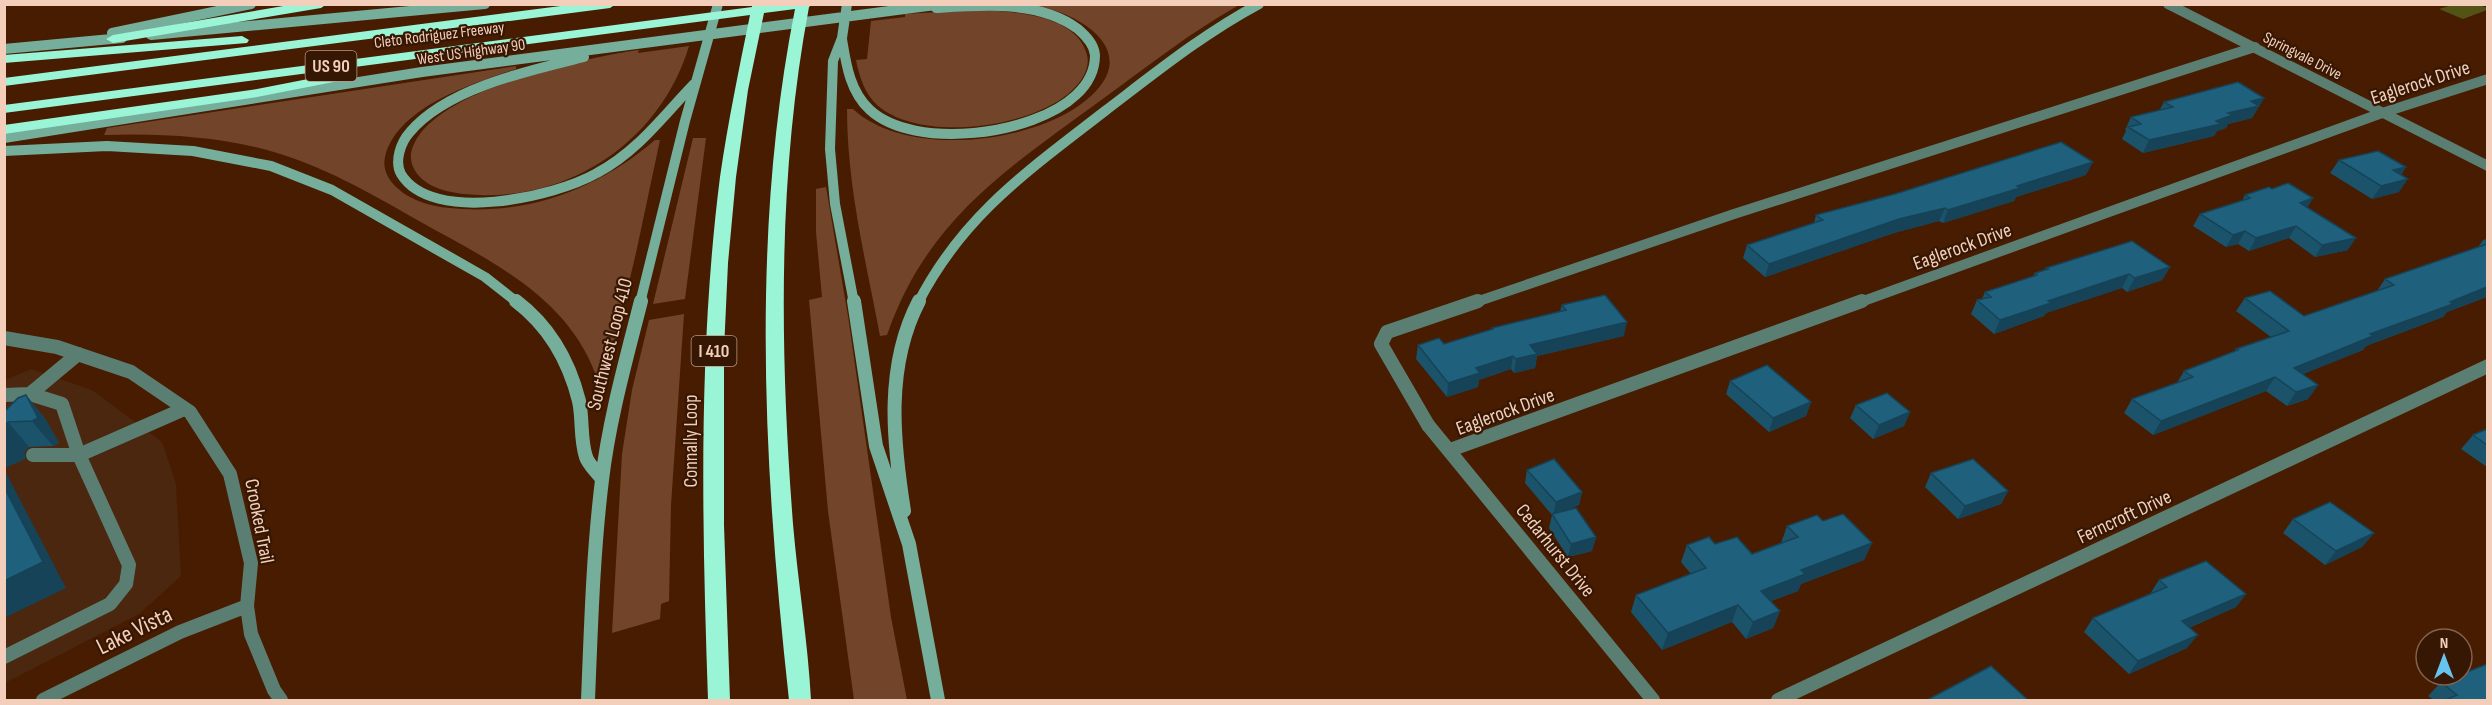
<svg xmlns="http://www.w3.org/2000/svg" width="2492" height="705" font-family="'Sofia Sans Condensed',sans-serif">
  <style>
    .built { fill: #4b270f }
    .green { fill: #72452a }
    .water { fill: #525315 }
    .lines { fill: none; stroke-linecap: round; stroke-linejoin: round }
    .service-far1 { stroke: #5b7e72; stroke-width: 10 }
    .service { stroke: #5b7e72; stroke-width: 14 }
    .minor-far1 { stroke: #5b7e72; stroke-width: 10 }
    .minor { stroke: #5b7e72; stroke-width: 14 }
    .secondary-far1 { stroke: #75ae9a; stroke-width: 10 }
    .secondary { stroke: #75ae9a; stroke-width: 14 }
    .motorway { fill: #99f5d6; fill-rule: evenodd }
    .wall { fill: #1b536b }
    .shaded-wall { fill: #164357 }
    .building { fill: #1f607c; stroke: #164357; stroke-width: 1.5 }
    .labels { text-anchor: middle; stroke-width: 4.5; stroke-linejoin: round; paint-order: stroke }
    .far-street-label { font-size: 16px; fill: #f3cfbb; stroke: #361703 }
    .shield { fill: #361703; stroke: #ba9884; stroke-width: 1.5 }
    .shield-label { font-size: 18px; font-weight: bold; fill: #f3cfbb }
    .street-label { font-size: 20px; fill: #f3cfbb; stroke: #361703 }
    .near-street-label { font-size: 24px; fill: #f3cfbb; stroke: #361703 }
  </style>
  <rect width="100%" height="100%" fill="#471c00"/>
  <path class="built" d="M 31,369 L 92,390 L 162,442 L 176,484 L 181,576 L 139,614 L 5,683 L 5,380 Z"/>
  <path class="green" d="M 1034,5 L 1239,5 C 1191,32 1148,66 1104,98 C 1009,168 928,217 887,335 L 880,336 C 866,261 847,187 847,109 L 853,109 C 905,157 1022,144 1077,107 C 1147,59 1091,16 1034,5 Z
    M 975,10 C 1009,11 1077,13 1087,55 C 1091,70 1079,85 1068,94 C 1027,128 920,143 877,105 C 865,94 859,76 856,60 L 867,59 L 871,21 L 905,17 L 905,14 Z
    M 689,46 C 662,137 575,199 479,195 C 459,194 435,192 420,177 C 411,168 408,156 414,144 C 439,89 583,58 639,50 L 638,53 Z
    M 516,66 L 516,69 C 473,83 397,107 385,157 C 381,175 396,189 410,197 C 426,206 445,208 463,209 C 536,213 601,186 655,140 L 660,140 L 636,253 L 605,383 L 599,384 C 572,298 492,262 419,221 C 370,193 322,165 267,150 C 215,136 157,133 104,135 L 107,128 Z
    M 693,138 L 706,138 L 685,299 L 653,304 Z
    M 826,187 L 848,316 L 891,617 L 907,700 L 854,700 L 828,511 L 809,300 L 822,297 L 816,232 L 816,189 Z
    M 684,314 L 671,505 L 669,601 L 661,604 L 660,619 L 612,633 L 622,454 L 632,390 L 649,320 Z"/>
  <path class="water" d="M 2480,5 L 2487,8 L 2487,10 L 2463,19 L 2439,9 L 2452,5 Z"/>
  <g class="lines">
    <path class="service-far1" d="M 1473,303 L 1734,214 L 2255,47"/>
    <path class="service" d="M 30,394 L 78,354
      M 4,395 L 30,394 L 62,404 L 79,455 L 129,565 L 126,584 L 110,604 L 4,657
      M 1428,425 L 1381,344 L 1387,332 L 1478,301
      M 33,455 L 79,455 L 184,409"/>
    <path class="minor-far1" d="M 2168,4 L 2488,166
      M 1858,303 L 2382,113 L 2488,79"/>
    <path class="minor" d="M 4,338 L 57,347 L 131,372 L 190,412 L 230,474 L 251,563 L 247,606 L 251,634 L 274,690 L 281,700
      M 1428,425 L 1653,700
      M 1450,450 L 1862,301
      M 43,700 L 180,632 L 247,606
      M 1778,700 L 2488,366"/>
    <path class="secondary-far1" d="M 847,4 L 842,38 L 833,61 L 830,149 L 835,204 L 854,303
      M 112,33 L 251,4
      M 151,35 L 485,4
      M 842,39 C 846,64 850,92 870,110 C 915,151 1034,135 1076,95 C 1088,84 1095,71 1095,55 C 1094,44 1086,36 1078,29 C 1039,0 982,5 936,8
      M 4,49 L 122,38
      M 584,57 C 531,70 447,88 410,132 C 401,142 394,161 401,174 C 432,225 555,197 597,173 C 637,152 663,116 694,84
      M 4,138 L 422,72 L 943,4
      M 4,151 L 107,146 L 193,151 L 271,166 L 332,190 L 485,277 L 518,303
      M 640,303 L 685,121 L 718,4
      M 918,303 C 963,215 1029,170 1105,111 C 1155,73 1203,34 1259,4"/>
    <path class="secondary" d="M 516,301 C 549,326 569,361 579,401 C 583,419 580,439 586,457 C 588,464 597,472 602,479
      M 854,301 L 876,446 L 909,544 L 938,700
      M 904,511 C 893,441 885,366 919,301
      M 588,700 C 591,627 593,553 602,480 C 609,420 626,360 641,301"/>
    <path class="motorway" d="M 295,4 L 327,4 L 321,8 L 113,43 L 106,39 L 113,35 Z
      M 576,4 L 616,4 L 610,8 L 4,86 L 4,78 Z
      M 752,4 L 812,4 L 809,7 C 777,177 780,352 793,524 C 798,583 808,642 811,700 L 789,700 C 764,472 750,236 795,9 L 764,13 L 748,90 L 736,177 L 728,263 L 724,350 L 724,525 L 730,700 L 708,700 C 702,526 698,350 720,177 C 728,122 739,69 750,15 L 4,113 L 4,105 L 752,7 Z
      M 242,36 L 249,40 L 247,43 L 4,63 L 4,55 Z
      M 349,71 L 356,75 L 354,78 L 257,97 L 4,134 L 4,125 L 257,89 Z"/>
  </g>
  <path class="wall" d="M 2264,98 L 2252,118 L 2228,124 L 2226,128 L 2217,131 L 2214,136 L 2143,153 L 2122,139 L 2126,131 L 2125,130 L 2131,117 L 2159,111 L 2164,102 Z
    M 2339,160 L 2406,167 L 2401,175 L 2399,192 L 2372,199 L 2330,173 Z
    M 2086,175 L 2016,197 L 2014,201 L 1943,223 L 1939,221 L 1894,233 L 1765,277 L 1743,258 L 1747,245 L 1814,223 L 1816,215 L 1895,194 Z
    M 2272,189 L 2313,198 L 2307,207 L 2348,250 L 2315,257 L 2289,238 L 2249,251 L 2238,244 L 2226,247 L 2193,226 L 2200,214 L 2242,201 L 2245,195 Z
    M 2487,239 L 2487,297 L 2447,312 L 2443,317 L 2366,346 L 2363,350 L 2302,374 L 2318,385 L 2308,399 L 2287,406 L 2266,391 L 2153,435 L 2124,413 L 2132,399 L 2177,383 L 2184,371 L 2234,352 L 2236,349 L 2271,337 L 2236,311 L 2245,298 L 2304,316 L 2377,291 L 2385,279 L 2478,247 L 2483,240 Z
    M 2170,267 L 2162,280 L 2127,292 L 2122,288 L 2046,313 L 2044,316 L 1994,334 L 1971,314 L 1977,300 L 1982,299 L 1985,292 L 2033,276 L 2035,273 L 2045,270 L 2046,268 Z
    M 1562,305 L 1624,336 L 1537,356 L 1535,368 L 1514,373 L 1511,369 L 1479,380 L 1478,387 L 1447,397 L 1416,359 L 1418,345 L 1444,344 L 1492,330 L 1492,328 L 1560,311 Z
    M 1730,381 L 1811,402 L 1806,416 L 1769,432 L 1726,394 Z
    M 26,395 L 46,420 L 59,443 L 53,446 L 29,447 L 25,451 L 25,459 L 4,468 L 4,412 Z
    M 1856,405 L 1910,412 L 1904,426 L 1873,439 L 1850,418 Z
    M 2487,429 L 2487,467 L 2461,449 L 2473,435 Z
    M 1527,470 L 1582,492 L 1579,505 L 1567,510 L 1596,537 L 1592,551 L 1568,557 L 1549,528 L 1552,515 L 1525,483 Z
    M 1931,473 L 2008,491 L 2001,504 L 1958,519 L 1925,487 Z
    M 2293,519 L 2374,533 L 2362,547 L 2325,565 L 2283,533 Z
    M 1823,521 L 1872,543 L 1864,560 L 1801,584 L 1798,591 L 1771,601 L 1780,611 L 1773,628 L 1746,639 L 1732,622 L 1662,650 L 1631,612 L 1636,595 L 1691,574 L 1681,562 L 1687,545 L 1715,544 L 1752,554 L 1781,543 L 1787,526 Z
    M 2159,580 L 2246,594 L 2236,607 L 2189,628 L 2187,648 L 2129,674 L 2084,632 L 2093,618 L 2150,594 Z
    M 2441,682 L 2487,700 L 2434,700 L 2428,696 Z"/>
  <path class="shaded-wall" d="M 2264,98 L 2252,118 L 2228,124 L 2226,128 L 2217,131 L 2214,136 L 2143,153 L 2149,140 L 2216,121 L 2228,113 L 2251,101 Z
    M 2093,162 L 2086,175 L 2016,197 L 2014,201 L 1943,223 L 1948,210 L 2017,186 Z
    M 2406,167 L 2397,180 L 2393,170 Z
    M 2408,179 L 2399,192 L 2372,199 L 2381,186 Z
    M 2313,198 L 2306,210 L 2300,203 Z
    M 1945,208 L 1939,221 L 1894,233 L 1765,277 L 1769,264 L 1899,219 Z
    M 2296,226 L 2289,238 L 2249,251 L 2256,238 Z
    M 2245,231 L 2238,244 L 2226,247 L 2233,235 Z
    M 2356,238 L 2348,250 L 2315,257 L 2322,245 Z
    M 2170,267 L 2162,280 L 2127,292 L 2135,278 Z
    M 2129,274 L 2122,288 L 2046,313 L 2044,316 L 1994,334 L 2000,320 L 2048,301 Z
    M 2487,287 L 2487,297 L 2447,312 L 2443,317 L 2366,346 L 2363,350 L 2284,382 L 2294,368 L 2370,334 Z
    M 1627,322 L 1624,336 L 1537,356 L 1535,368 L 1514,373 L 1516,359 L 1530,345 Z
    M 1513,356 L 1511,369 L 1479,380 L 1478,387 L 1447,397 L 1448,383 L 1476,368 Z
    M 2275,377 L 2266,391 L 2153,435 L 2161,421 Z
    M 2318,385 L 2308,399 L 2287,406 L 2296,392 Z
    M 26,395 L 46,420 L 59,443 L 53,446 L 32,421 Z
    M 1811,402 L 1806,416 L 1769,432 L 1773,418 Z
    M 1910,412 L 1904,426 L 1873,439 L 1879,425 Z
    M 8,422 L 29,447 L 25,451 L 25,459 L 4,468 L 4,425 Z
    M 4,469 L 66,588 L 4,618 Z
    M 2008,491 L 2001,504 L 1958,519 L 1965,506 Z
    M 1582,492 L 1579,505 L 1553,516 L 1556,502 Z
    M 2374,533 L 2362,547 L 2325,565 L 2336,551 Z
    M 1596,537 L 1592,551 L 1568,557 L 1571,544 Z
    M 1872,543 L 1864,560 L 1801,584 L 1798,591 L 1755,607 L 1761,591 L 1801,570 Z
    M 2246,594 L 2236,607 L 2172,635 L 2182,621 Z
    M 1738,605 L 1732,622 L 1662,650 L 1668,633 Z
    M 1780,611 L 1773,628 L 1746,639 L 1753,622 Z
    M 2198,635 L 2187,648 L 2129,674 L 2138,661 Z"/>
  <path class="building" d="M 2238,82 L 2264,98 L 2251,101 L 2259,106 L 2228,113 L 2233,115 L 2216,121 L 2221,124 L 2149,140 L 2128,127 L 2141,124 L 2131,117 L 2173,107 L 2164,102 Z
    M 2061,142 L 2093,162 L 2017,186 L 2020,188 L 1948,210 L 1945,208 L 1899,219 L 1769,264 L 1747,245 L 1823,220 L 1816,215 L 1895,194 Z
    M 2378,151 L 2406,167 L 2393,170 L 2408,179 L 2381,186 L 2339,160 Z
    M 2288,183 L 2313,198 L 2300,203 L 2356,238 L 2322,245 L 2296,226 L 2256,238 L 2245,231 L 2233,235 L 2200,214 L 2250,198 L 2245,195 L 2269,187 L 2272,189 Z
    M 2132,241 L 2170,267 L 2135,278 L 2129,274 L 2048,301 L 2051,303 L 2000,320 L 1977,300 L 1991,297 L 1985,292 L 2037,275 L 2035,273 L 2048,269 L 2046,268 Z
    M 2487,244 L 2487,287 L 2450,302 L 2453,304 L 2370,334 L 2373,336 L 2294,368 L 2318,385 L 2296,392 L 2275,377 L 2161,421 L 2132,399 L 2193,377 L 2184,371 L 2238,350 L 2236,349 L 2289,331 L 2245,298 L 2270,291 L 2304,316 L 2394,285 L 2385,279 Z
    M 1605,295 L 1627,322 L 1530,345 L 1537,354 L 1516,359 L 1513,356 L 1476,368 L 1480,373 L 1448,383 L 1418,345 L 1439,338 L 1444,344 L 1493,329 L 1492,328 L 1566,310 L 1562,305 Z
    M 1767,365 L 1811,402 L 1773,418 L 1730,381 Z
    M 1887,393 L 1910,412 L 1879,425 L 1856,405 Z
    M 26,395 L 38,418 L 32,421 L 8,422 L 4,425 L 4,412 L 18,398 Z
    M 2487,429 L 2487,445 L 2473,435 Z
    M 1554,459 L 1582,492 L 1556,502 L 1527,470 Z
    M 1973,459 L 2008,491 L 1965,506 L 1931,473 Z
    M 4,487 L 43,562 L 4,581 Z
    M 2330,502 L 2374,533 L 2336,551 L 2293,519 Z
    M 1576,508 L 1596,537 L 1571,544 L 1552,514 Z
    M 1843,514 L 1872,543 L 1801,570 L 1805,574 L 1761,591 L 1780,611 L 1753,622 L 1738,605 L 1668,633 L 1636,595 L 1706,568 L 1687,545 L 1709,537 L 1715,544 L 1737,537 L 1752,554 L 1798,537 L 1787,526 L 1817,515 L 1823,521 Z
    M 2206,561 L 2246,594 L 2182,621 L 2198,635 L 2138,661 L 2093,618 L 2167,587 L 2159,580 Z
    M 2487,664 L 2487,700 L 2446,700 L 2457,695 L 2441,682 L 2459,675 L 2462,675 L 2462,674 Z
    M 1991,666 L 2028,700 L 1927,700 Z"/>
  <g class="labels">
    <g class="far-street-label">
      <text transform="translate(439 34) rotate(-7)" y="6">Cleto Rodriguez Freeway</text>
      <text transform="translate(471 51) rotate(-8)" y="6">West US Highway 90</text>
      <text transform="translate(2303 55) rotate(27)" y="6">Springvale Drive</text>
    </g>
    <g class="shield">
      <rect x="305.5" y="51" width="51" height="30" rx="4.5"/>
      <rect x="691.5" y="336" width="45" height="30" rx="4.5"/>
    </g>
    <g class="shield-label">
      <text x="331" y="72">US 90</text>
      <text x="714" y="357">I 410</text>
    </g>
    <g class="street-label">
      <text transform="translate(2420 82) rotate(-18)" y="7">Eaglerock Drive</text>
      <text transform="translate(1962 246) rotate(-20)" y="7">Eaglerock Drive</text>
      <text transform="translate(609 344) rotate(-76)" y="7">Southwest Loop 410</text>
      <text transform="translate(1505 411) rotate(-20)" y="7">Eaglerock Drive</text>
      <text transform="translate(690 441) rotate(-90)" y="7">Connally Loop</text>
      <text transform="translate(2124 516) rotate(-25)" y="7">Ferncroft Drive</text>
      <text transform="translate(260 521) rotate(79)" y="7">Crooked Trail</text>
      <text transform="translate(1556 550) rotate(51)" y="7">Cedarhurst Drive</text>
    </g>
    <g class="near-street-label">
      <text transform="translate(134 630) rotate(-26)" y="8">Lake Vista</text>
    </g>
  </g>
  <rect width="2492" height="705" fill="none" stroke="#f3cfbb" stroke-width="12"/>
  <g transform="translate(2444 657)"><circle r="28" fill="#361703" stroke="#82614d" stroke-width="1.5"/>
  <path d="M0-4.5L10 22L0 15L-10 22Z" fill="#67c4f0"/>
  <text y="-9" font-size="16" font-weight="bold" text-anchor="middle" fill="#f3cfbb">N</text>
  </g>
</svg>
